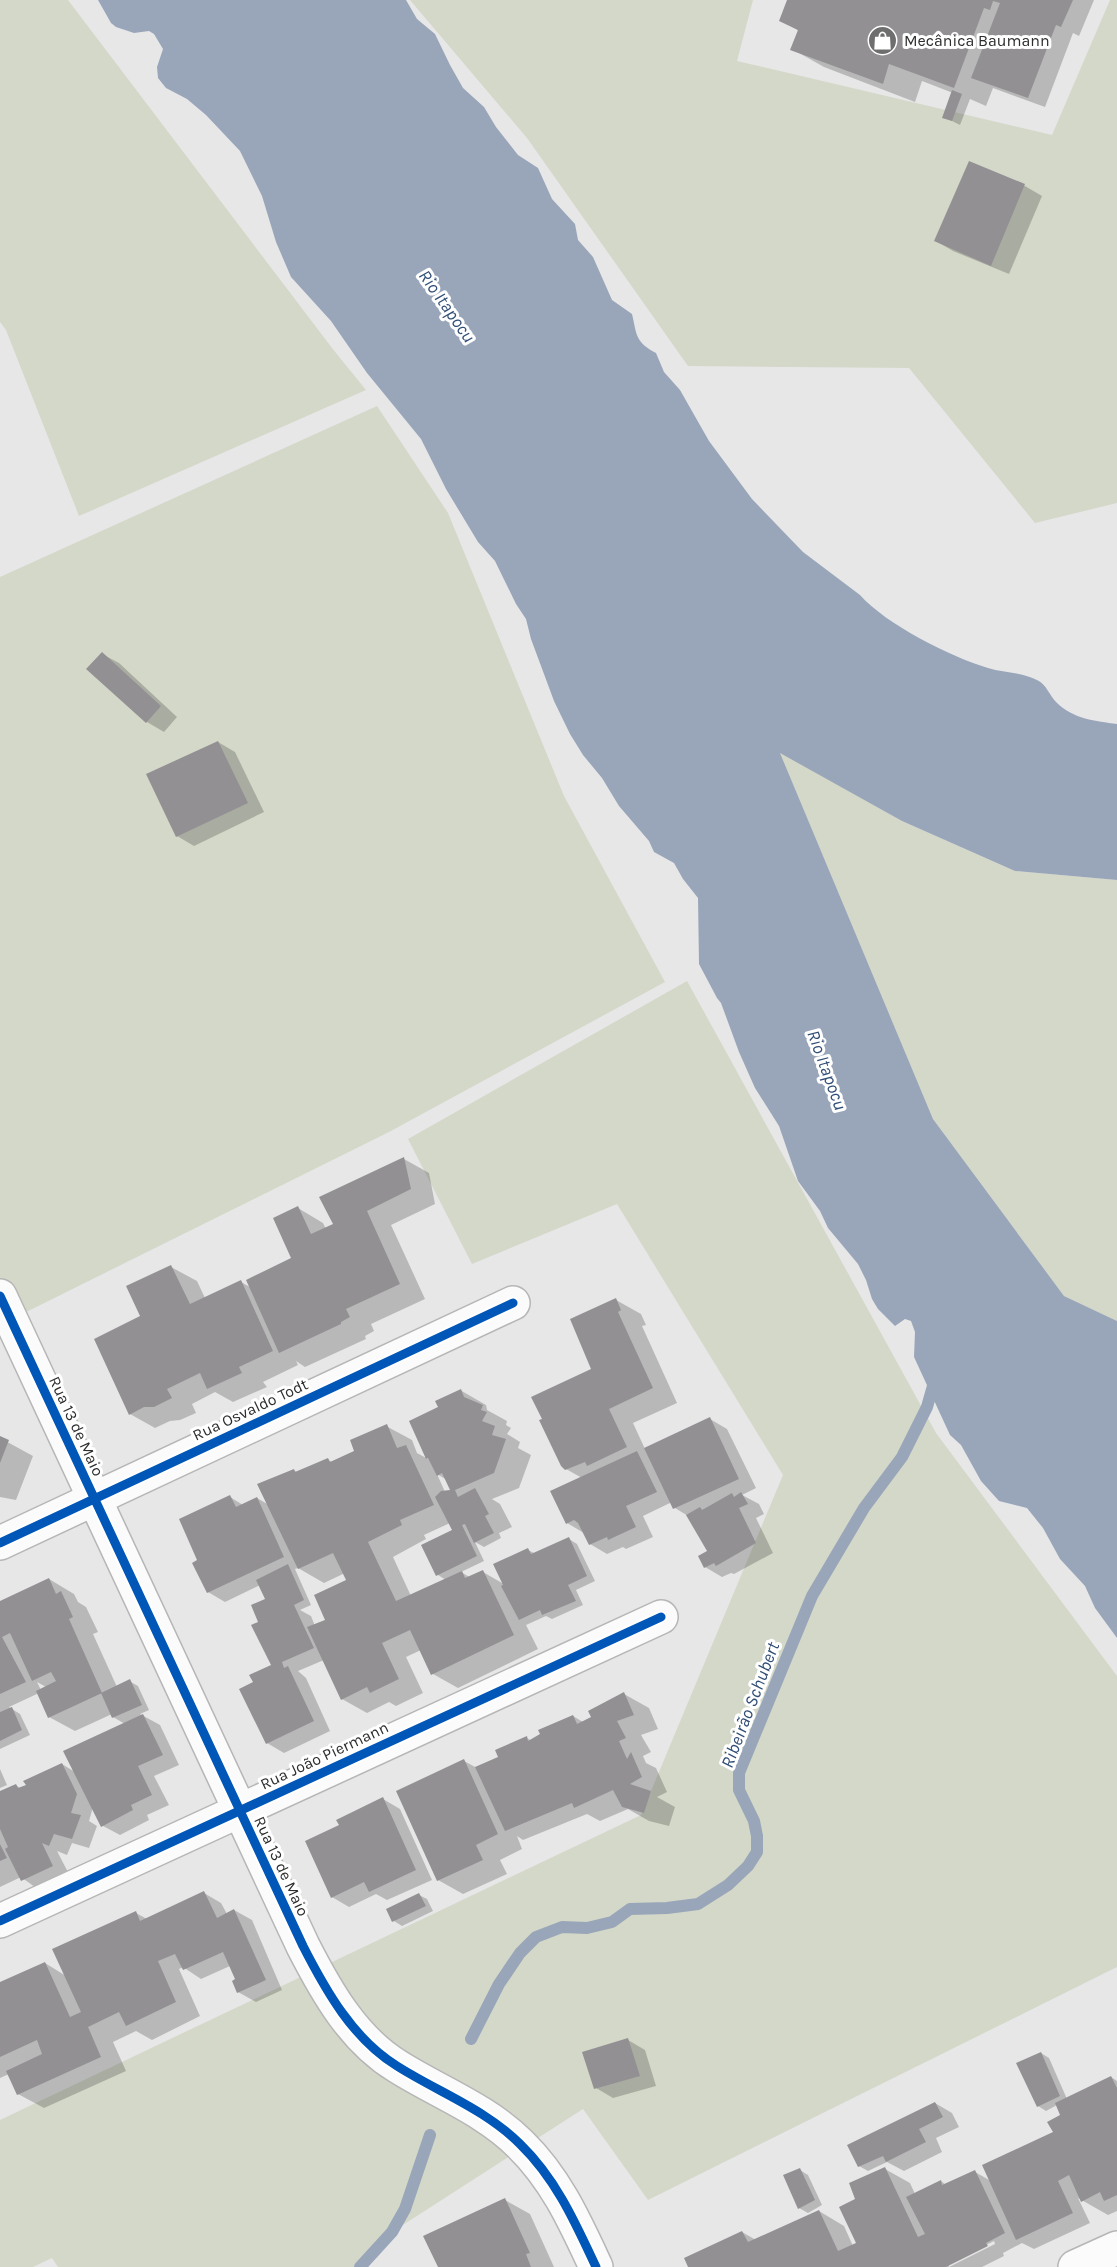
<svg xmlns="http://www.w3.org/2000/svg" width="1117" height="2267" font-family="Karla,sans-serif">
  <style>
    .green { fill: #d4d8c8 }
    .water { fill: #99a6b9 }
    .shadow { fill: #0003; fill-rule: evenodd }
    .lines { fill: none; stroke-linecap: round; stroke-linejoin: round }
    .stream { stroke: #99a6b9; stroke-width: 12 }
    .building { fill: #939094 }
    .minor-casing { stroke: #b6b6b7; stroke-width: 36 }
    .secondary-casing { stroke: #b6b6b7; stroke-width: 36 }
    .minor { stroke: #fbfbfc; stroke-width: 33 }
    .secondary { stroke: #fbfbfc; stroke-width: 33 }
    .cycleway-casing { stroke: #fff; stroke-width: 13 }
    .cycleway { stroke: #0057b8; stroke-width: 9 }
    .labels { text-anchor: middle; stroke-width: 6; stroke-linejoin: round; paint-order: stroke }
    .poi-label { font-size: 16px; fill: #2e2d2e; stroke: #fff; text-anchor: start }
    .street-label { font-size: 16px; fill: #2e2d2e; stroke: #fff }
    .water-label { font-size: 18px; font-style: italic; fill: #314e76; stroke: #fff }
  </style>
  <rect width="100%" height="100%" fill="#e7e7e8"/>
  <path class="green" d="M 0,0 L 68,0 L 332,348 L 366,390 L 79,516 L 6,330 L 0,322 Z
    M 410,0 L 753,0 L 737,61 L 1052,135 L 1110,0 L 1117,0 L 1117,503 L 1035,523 L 909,368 L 688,366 L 527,138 Z
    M 377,406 L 448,513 L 564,796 L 665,982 L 389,1132 L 0,1325 L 0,577 Z
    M 779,751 L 902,821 L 1015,871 L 1117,880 L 1117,1321 L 1064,1296 L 933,1119 Z
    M 687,981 L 936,1433 L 1117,1676 L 1117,1967 L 648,2200 L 583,2109 L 392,2232 L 360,2267 L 58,2267 L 52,2258 L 33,2267 L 0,2267 L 0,2120 L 641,1815 L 783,1475 L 617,1204 L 472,1264 L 408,1139 Z"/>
  <path class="water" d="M 98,0 L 406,0 L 417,19 L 435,34 L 450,65 L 463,88 L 484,107 L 496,127 L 518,155 L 538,168 L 552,199 L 575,224 L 578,240 L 593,257 L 612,300 L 632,314 C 637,335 635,342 656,353 L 664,372 L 680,390 L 709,441 L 752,499 L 803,552 L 860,595 C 887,625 949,656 988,668 C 1004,673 1021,672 1037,680 C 1047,685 1049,695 1057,703 C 1073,719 1096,721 1117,724 L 1117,880 L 1015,871 L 902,821 L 780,753 L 933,1119 L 1064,1296 L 1117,1321 L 1117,1638 L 1095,1608 L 1085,1586 L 1060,1559 L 1043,1528 L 1027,1508 L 999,1501 L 981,1481 L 961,1445 L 950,1435 L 914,1357 L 915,1332 L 911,1321 L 905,1319 L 895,1326 L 878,1309 L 872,1299 L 866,1280 L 858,1264 L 828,1228 L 820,1211 L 798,1181 L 779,1126 L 755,1088 L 739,1052 L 721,1003 L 717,998 L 699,964 L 698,898 L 683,879 L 674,863 L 654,852 L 649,841 L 619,806 L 602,778 L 583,755 L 570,734 L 554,701 L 531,639 L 526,619 L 516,604 L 495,561 L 478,542 L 446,489 L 421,439 L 367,373 L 331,321 L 291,277 L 276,242 L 262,196 L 240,151 L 206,115 L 187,99 L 166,88 L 158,78 L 157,67 L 163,49 L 154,34 L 149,31 L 134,33 L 116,27 L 111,23 Z"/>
  <path class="shadow" d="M 789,0 L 1094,0 L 1079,36 L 1073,33 L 1045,107 L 993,88 L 986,106 L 970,99 L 960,125 L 944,117 L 953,93 L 922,81 L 915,102 L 824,67 L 792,49 L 799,31 L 781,20 Z
    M 970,163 L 1025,186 L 1042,196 L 1009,274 L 953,251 L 936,241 Z
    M 102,654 L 119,663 L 177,717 L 164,732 L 147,722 L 88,669 Z
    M 218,742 L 235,752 L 264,812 L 194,846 L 177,836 Z
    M 404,1159 L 429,1173 L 435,1204 L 391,1225 L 425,1299 L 371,1324 L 374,1331 L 365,1336 L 366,1339 L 305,1367 L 296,1361 L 298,1365 L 263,1382 L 267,1387 L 233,1402 L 215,1392 L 192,1404 L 196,1413 L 180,1420 L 170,1421 L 155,1428 L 130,1414 L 142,1317 L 171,1267 L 197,1281 L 205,1298 L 241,1282 L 250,1287 L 293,1259 L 298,1208 L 323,1223 L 326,1229 L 335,1225 Z
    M 616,1300 L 641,1314 L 646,1325 L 642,1326 L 677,1403 L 633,1423 L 645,1449 L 710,1419 L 727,1429 L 756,1488 L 742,1495 L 759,1504 L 764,1514 L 756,1518 L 773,1553 L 734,1574 L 731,1573 L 722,1577 L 705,1567 L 710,1552 L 688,1516 L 675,1508 L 672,1502 L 643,1516 L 653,1537 L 626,1549 L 623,1547 L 607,1554 L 590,1544 L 584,1533 L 567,1523 L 582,1478 L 566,1469 L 593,1369 Z
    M 460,1390 L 486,1405 L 487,1410 L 507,1421 L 506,1425 L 511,1428 L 507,1434 L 520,1442 L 518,1448 L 531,1455 L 519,1488 L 492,1499 L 500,1504 L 512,1527 L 499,1533 L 501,1538 L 484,1547 L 475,1542 L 484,1561 L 461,1572 L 471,1578 L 483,1572 L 502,1583 L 528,1550 L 536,1554 L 569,1539 L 577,1544 L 595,1581 L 576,1590 L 583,1605 L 552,1619 L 546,1616 L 526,1625 L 538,1649 L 458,1688 L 433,1674 L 421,1650 L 406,1657 L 423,1693 L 396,1706 L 389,1702 L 367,1713 L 342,1699 L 324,1660 L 298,1671 L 306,1678 L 330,1731 L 284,1753 L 267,1743 L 255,1683 L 273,1666 L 267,1599 L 260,1585 L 225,1602 L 208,1592 L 199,1561 L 230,1497 L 243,1505 L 257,1498 L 269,1505 L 294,1470 L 298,1473 L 328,1460 L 332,1462 L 356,1452 L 386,1426 L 412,1440 L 417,1453 L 428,1459 L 411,1421 L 440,1408 ZM 437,1474 L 447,1480 L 452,1491 L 445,1492 ZM 450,1523 L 455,1530 L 438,1575 L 446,1580 L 411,1596 L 393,1557 L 426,1539 L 424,1535 ZM 298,1568 L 324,1583 L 345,1573 L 348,1581 L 327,1620 L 315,1626 L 311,1616 L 300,1610 L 311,1605 L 295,1569 Z
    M 0,1438 L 33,1456 L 16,1500 L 0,1497 Z
    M 49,1579 L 74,1594 L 78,1602 L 86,1607 L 98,1632 L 93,1634 L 117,1687 L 129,1681 L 138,1686 L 149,1710 L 140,1714 L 160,1725 L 179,1765 L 154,1776 L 169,1805 L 147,1815 L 149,1820 L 120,1835 L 103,1826 L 93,1807 L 89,1821 L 97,1826 L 89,1848 L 72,1843 L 67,1855 L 57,1851 L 70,1876 L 39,1890 L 21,1877 L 0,1887 L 0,1793 L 16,1785 L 21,1789 L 62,1764 L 75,1772 L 125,1724 L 113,1717 L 112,1714 L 75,1731 L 49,1717 L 39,1693 L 9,1707 L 20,1714 L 30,1735 L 0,1749 L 0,1603 ZM 37,1682 L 46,1687 L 41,1690 Z
    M 624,1694 L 649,1708 L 658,1729 L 641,1735 L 651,1752 L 643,1756 L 646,1763 L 656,1768 L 667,1792 L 657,1797 L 675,1807 L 669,1826 L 649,1821 L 628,1809 L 600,1821 L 587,1814 L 523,1840 L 517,1836 L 522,1849 L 500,1860 L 507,1874 L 463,1894 L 438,1880 L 464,1761 L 477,1768 L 500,1758 L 527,1738 L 532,1741 L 573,1716 L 583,1722 L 593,1718 Z
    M 0,1769 L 7,1785 L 0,1788 Z
    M 383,1799 L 400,1809 L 432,1880 L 387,1900 L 376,1894 L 349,1907 L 332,1897 L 341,1825 Z
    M 204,1893 L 221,1903 L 227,1914 L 234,1910 L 252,1920 L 282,1990 L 256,2002 L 238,1992 L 236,1980 L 230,1966 L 201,1979 L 183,1967 L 179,1969 L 200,2016 L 152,2040 L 136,2031 L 113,2042 L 126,2071 L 44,2108 L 18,2094 L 9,2074 L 0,2078 L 0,1984 L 45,1963 L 66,1976 L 136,1913 L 147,1919 Z
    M 419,1895 L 427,1899 L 433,1911 L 402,1926 L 394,1921 Z
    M 628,2040 L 645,2050 L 656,2086 L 613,2098 L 596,2088 Z
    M 1041,2053 L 1049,2058 L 1067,2099 L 1111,2077 L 1117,2081 L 1117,2211 L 1108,2215 L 1078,2198 L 1090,2223 L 1034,2249 L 1022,2243 L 1003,2253 L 1004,2256 L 982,2267 L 689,2267 L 742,2232 L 756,2240 L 819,2211 L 844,2226 L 853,2246 L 858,2244 L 857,2199 L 885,2169 L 910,2183 L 915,2194 L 941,2181 L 946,2185 L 975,2172 L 991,2181 L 1055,2132 L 1062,2116 L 1057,2105 L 1046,2111 L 1038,2106 ZM 994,2241 L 995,2244 L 949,2267 L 949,2264 Z
    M 935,2103 L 952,2113 L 959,2127 L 936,2138 L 942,2152 L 904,2171 L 887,2162 L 868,2171 L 859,2166 Z
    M 800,2170 L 808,2175 L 822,2205 L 808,2213 L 799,2208 Z
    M 505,2200 L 530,2214 L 554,2267 L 440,2267 Z"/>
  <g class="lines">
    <path class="stream" d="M 471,2039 L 499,1984 L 520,1953 L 536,1937 L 562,1927 L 587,1928 L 612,1922 L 630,1909 L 667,1908 L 698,1904 L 728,1885 L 748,1866 L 757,1852 L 757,1836 L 754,1821 L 739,1790 L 739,1773 L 812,1596 L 864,1508 L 902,1457 L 927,1407 L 935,1379
      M 360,2267 L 392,2232 L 405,2209 L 430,2135"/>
  </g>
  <path class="building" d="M 787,0 L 1073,0 L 1061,27 L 1056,25 L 1028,98 L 971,78 L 1000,3 L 993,1 L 990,10 L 984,8 L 954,88 L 889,64 L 883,84 L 790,50 L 798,30 L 779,21 Z
    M 952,90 L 962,94 L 952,121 L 942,118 Z
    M 969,161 L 1025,184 L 991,266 L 934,241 Z
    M 102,652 L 161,706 L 146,723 L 86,669 Z
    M 218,741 L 248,803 L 176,837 L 146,774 Z
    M 404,1157 L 411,1189 L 367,1211 L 400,1284 L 346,1309 L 350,1317 L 341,1322 L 341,1324 L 279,1353 L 246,1280 L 291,1258 L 273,1218 L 298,1206 L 311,1234 L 333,1224 L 319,1197 Z
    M 171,1265 L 190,1304 L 241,1280 L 273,1351 L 239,1367 L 242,1373 L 207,1389 L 200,1373 L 167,1389 L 172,1398 L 154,1407 L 144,1407 L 129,1415 L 94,1339 L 140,1316 L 126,1286 Z
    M 616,1298 L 621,1310 L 618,1312 L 653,1388 L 609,1409 L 627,1447 L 587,1466 L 585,1462 L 565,1470 L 561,1466 L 539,1420 L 542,1419 L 531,1397 L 591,1369 L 570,1319 Z
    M 461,1389 L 464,1397 L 483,1405 L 481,1410 L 487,1412 L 482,1421 L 495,1426 L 492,1435 L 506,1439 L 494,1473 L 455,1490 L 458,1497 L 475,1488 L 489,1514 L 485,1516 L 494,1533 L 474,1543 L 465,1524 L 462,1525 L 477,1556 L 436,1576 L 421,1545 L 452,1530 L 435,1497 L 441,1491 L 450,1490 L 442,1473 L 437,1476 L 428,1458 L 426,1459 L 409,1421 L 438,1407 L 435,1401 Z
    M 710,1417 L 739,1479 L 673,1509 L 644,1448 Z
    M 387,1424 L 397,1448 L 406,1445 L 434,1505 L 400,1520 L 402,1525 L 368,1542 L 396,1601 L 462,1571 L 465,1578 L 483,1570 L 514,1635 L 431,1675 L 410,1630 L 382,1643 L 399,1679 L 370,1693 L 367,1687 L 341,1700 L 307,1627 L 325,1620 L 314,1595 L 346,1580 L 333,1553 L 298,1569 L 257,1484 L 294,1469 L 295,1472 L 328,1458 L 330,1462 L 354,1451 L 350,1440 Z
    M 0,1436 L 9,1440 L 0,1463 Z
    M 637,1451 L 657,1492 L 626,1506 L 636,1527 L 608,1540 L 607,1537 L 589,1545 L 578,1523 L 574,1520 L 566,1524 L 550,1491 Z
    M 741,1492 L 748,1504 L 739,1508 L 756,1543 L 716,1566 L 714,1563 L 704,1568 L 698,1556 L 707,1551 L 686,1515 L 700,1507 L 702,1510 L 732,1493 L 734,1497 Z
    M 230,1495 L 236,1507 L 257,1497 L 284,1557 L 207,1593 L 192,1563 L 197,1560 L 179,1519 Z
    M 569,1537 L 587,1576 L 568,1585 L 576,1601 L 542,1615 L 540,1610 L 519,1620 L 501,1586 L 503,1585 L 493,1564 L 528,1548 L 531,1554 Z
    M 288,1564 L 304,1600 L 294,1605 L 314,1648 L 282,1662 L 284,1668 L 288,1666 L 314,1721 L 266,1744 L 239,1689 L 253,1682 L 249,1675 L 271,1665 L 251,1625 L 258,1622 L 251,1605 L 265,1599 L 256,1580 Z
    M 49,1578 L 56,1594 L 61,1591 L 73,1617 L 69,1619 L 102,1693 L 48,1718 L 36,1691 L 56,1681 L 51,1672 L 32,1681 L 10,1633 L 2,1637 L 26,1682 L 0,1694 L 0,1601 Z
    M 130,1679 L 142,1705 L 112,1718 L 101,1693 Z
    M 624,1692 L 634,1715 L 617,1721 L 626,1738 L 619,1741 L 627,1759 L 631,1752 L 642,1777 L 630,1784 L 651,1791 L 644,1813 L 622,1807 L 613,1790 L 574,1808 L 572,1803 L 505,1831 L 475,1767 L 498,1757 L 495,1750 L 527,1736 L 528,1741 L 540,1734 L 538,1730 L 573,1715 L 577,1724 L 591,1717 L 588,1711 Z
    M 12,1707 L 22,1730 L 0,1741 L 0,1712 Z
    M 143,1714 L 163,1755 L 138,1766 L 152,1795 L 131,1805 L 133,1810 L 101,1827 L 63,1751 Z
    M 464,1759 L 498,1834 L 476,1845 L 483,1860 L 437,1881 L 396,1791 Z
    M 62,1763 L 77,1794 L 71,1813 L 81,1815 L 72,1839 L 54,1834 L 49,1846 L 42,1843 L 53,1866 L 21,1881 L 5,1849 L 8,1847 L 0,1829 L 0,1791 L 16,1784 L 18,1788 L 26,1785 L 23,1781 Z
    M 383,1797 L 416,1870 L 369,1892 L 364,1882 L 331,1898 L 305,1841 L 339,1825 L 336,1820 Z
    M 0,1844 L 7,1858 L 0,1861 Z
    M 204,1891 L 217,1918 L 234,1909 L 266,1980 L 237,1993 L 232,1981 L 235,1979 L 223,1952 L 183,1970 L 175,1954 L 158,1961 L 176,2002 L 126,2026 L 119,2012 L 88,2027 L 101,2057 L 17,2095 L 6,2071 L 42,2054 L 37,2040 L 0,2057 L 0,1982 L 45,1962 L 70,2017 L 81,2012 L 52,1949 L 136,1911 L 140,1921 Z
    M 419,1893 L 426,1906 L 392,1922 L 386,1909 Z
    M 628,2038 L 640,2076 L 594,2089 L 582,2052 Z
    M 1041,2052 L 1060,2096 L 1037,2107 L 1016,2063 Z
    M 1111,2076 L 1117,2088 L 1117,2195 L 1104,2201 L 1100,2192 L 1081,2202 L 1069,2175 L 1058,2181 L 1073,2213 L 1016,2240 L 982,2165 L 1053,2132 L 1047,2122 L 1060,2115 L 1055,2103 Z
    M 935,2102 L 943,2117 L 919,2129 L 926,2142 L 886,2162 L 883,2156 L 858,2167 L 847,2145 Z
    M 885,2167 L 918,2237 L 925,2234 L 906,2197 L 941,2180 L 942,2185 L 975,2170 L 1005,2233 L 986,2243 L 988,2246 L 946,2267 L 688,2267 L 684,2258 L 742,2231 L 748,2242 L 819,2210 L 838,2251 L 856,2243 L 839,2207 L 855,2199 L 849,2183 Z
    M 800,2168 L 815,2200 L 798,2209 L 783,2175 Z
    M 505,2198 L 530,2253 L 526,2254 L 531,2267 L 438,2267 L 423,2236 Z"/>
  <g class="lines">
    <defs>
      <path id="minor" d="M 0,1543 L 513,1303
        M 0,1921 L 661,1617
        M 1075,2267 L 1117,2248"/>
      <path id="secondary" d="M 0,1296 L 303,1946 C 326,1991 353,2039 397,2066 C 438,2092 485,2109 520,2144 C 556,2179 575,2222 596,2267"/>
    </defs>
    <use href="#minor" class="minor-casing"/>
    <use href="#secondary" class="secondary-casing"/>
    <use href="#minor" class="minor"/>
    <use href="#secondary" class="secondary"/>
    <defs>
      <path id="cycleway" d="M 0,1296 L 303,1946 C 326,1991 353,2039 397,2066 C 438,2092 485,2109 520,2144 C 556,2179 575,2222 596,2267
        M 0,1543 L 513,1303
        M 0,1921 L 661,1617"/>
    </defs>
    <use href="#cycleway" class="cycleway-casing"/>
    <use href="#cycleway" class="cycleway"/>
  </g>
  <defs>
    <symbol id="shop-disc" viewBox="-11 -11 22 22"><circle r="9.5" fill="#6f6e6f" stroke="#fff"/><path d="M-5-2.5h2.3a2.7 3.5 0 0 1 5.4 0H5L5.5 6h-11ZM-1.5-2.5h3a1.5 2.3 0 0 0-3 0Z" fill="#fff"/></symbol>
  </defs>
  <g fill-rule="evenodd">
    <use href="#shop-disc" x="866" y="24" width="33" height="33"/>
  </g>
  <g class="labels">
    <g class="poi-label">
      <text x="904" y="46">Mecânica Baumann</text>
    </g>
    <g class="street-label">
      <text transform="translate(250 1409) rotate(-25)" y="6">Rua Osvaldo Todt</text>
      <text transform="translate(77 1426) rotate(65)" y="6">Rua 13 de Maio</text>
      <text transform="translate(324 1755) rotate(-25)" y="6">Rua João Piermann</text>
      <text transform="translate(282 1866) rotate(65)" y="6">Rua 13 de Maio</text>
    </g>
    <g class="water-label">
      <text transform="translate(447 306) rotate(55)" y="6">Rio Itapocu</text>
      <text transform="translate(827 1070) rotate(70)" y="6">Rio Itapocu</text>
      <text transform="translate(750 1705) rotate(-69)" y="6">Ribeirão Schubert</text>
    </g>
  </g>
</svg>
